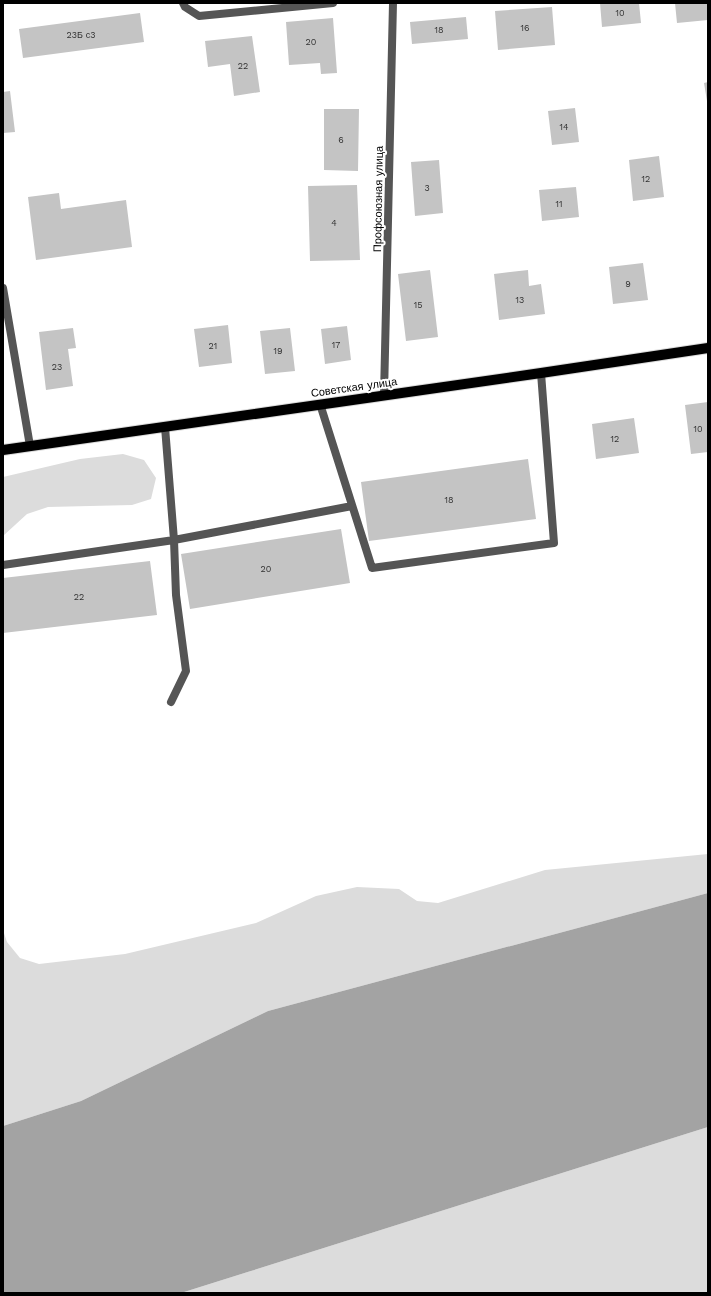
<svg xmlns="http://www.w3.org/2000/svg" width="711" height="1296" font-family="'Work Sans',sans-serif">
  <style>
    .green { fill: #dcdcdc }
    .water { fill: #a3a3a3 }
    .building { fill: #c4c4c4 }
    .lines { fill: none; stroke-linecap: round; stroke-linejoin: round }
    .primary-casing { stroke: #dbdbdb; stroke-width: 12 }
    .lane { stroke: #555; stroke-width: 8 }
    .street { stroke: #555; stroke-width: 8 }
    .primary { stroke: #000; stroke-width: 10 }
    .labels { text-anchor: middle; stroke-width: 4; stroke-linejoin: round; paint-order: stroke }
    .number-label { font-size: 9px; fill: #313131 }
    .street-label { font-size: 11px; fill: #000; stroke: #fff }
  </style>
  <rect width="100%" height="100%" fill="#fff"/>
  <path class="green" d="M 123,454 L 144,460 L 156,478 L 151,499 L 132,505 L 48,507 L 27,514 L 3,536 L 3,477 L 80,459 Z
    M 708,854 L 708,893 L 268,1011 L 81,1101 L 3,1126 L 3,930 L 7,942 L 20,958 L 39,964 L 125,954 L 256,923 L 316,896 L 357,887 L 399,889 L 417,901 L 438,903 L 545,870 Z
    M 708,1127 L 708,1293 L 181,1293 Z"/>
  <path class="water" d="M 708,893 L 708,1127 L 181,1293 L 3,1293 L 3,1126 L 81,1101 L 268,1011 Z"/>
  <path class="building" d="M 600,3 L 639,3 L 641,23 L 602,27 Z
    M 675,3 L 708,3 L 708,20 L 677,23 Z
    M 552,7 L 555,45 L 498,50 L 495,11 Z
    M 140,13 L 144,42 L 23,58 L 19,29 Z
    M 466,17 L 468,39 L 412,44 L 410,22 Z
    M 333,18 L 337,73 L 321,74 L 320,63 L 289,65 L 286,22 Z
    M 252,36 L 260,92 L 234,96 L 230,64 L 208,67 L 205,41 Z
    M 708,82 L 708,101 L 707,101 L 704,83 Z
    M 10,91 L 15,132 L 3,133 L 3,92 Z
    M 575,108 L 579,142 L 552,145 L 548,111 Z
    M 324,109 L 359,109 L 358,171 L 324,170 Z
    M 659,156 L 664,197 L 633,201 L 629,160 Z
    M 439,160 L 443,213 L 415,216 L 411,162 Z
    M 357,185 L 360,260 L 310,261 L 308,186 Z
    M 576,187 L 579,217 L 542,221 L 539,190 Z
    M 59,193 L 61,209 L 126,200 L 132,247 L 36,260 L 28,197 Z
    M 643,263 L 648,300 L 613,304 L 609,267 Z
    M 430,270 L 438,337 L 406,341 L 398,274 Z
    M 528,270 L 529,286 L 541,284 L 545,314 L 499,320 L 494,274 Z
    M 228,325 L 232,363 L 199,367 L 194,329 Z
    M 347,326 L 351,360 L 325,364 L 321,329 Z
    M 73,328 L 76,348 L 68,349 L 73,386 L 46,390 L 39,332 Z
    M 290,328 L 295,371 L 265,374 L 260,331 Z
    M 708,402 L 708,452 L 691,454 L 685,405 Z
    M 634,418 L 639,453 L 596,459 L 592,424 Z
    M 528,459 L 536,519 L 369,541 L 361,482 Z
    M 341,529 L 350,583 L 190,609 L 181,554 Z
    M 150,561 L 157,615 L 3,633 L 3,578 Z"/>
  <g class="lines">
    <defs>
      <path id="primary" d="M 3,450 L 541,373 L 708,348"/>
    </defs>
    <use href="#primary" class="primary-casing"/>
    <path class="lane" d="M 3,288 L 30,446
      M 320,404 L 372,568 L 554,543 L 541,373
      M 165,427 L 174,540 L 176,595 L 186,671 L 171,702
      M 3,565 L 174,540 L 352,506"/>
    <path class="street" d="M 183,3 L 185,7 L 199,16 L 333,3
      M 384,395 L 393,3"/>
    <use href="#primary" class="primary"/>
  </g>
  <g class="labels">
    <g class="number-label">
      <text x="620" y="16">10</text>
      <text x="525" y="31">16</text>
      <text x="439" y="33">18</text>
      <text x="81" y="38">23Б с3</text>
      <text x="311" y="45">20</text>
      <text x="243" y="69">22</text>
      <text x="564" y="130">14</text>
      <text x="341" y="143">6</text>
      <text x="646" y="182">12</text>
      <text x="427" y="191">3</text>
      <text x="559" y="207">11</text>
      <text x="334" y="226">4</text>
      <text x="628" y="287">9</text>
      <text x="520" y="303">13</text>
      <text x="418" y="308">15</text>
      <text x="336" y="348">17</text>
      <text x="213" y="349">21</text>
      <text x="278" y="354">19</text>
      <text x="57" y="370">23</text>
      <text x="698" y="432">10</text>
      <text x="615" y="442">12</text>
      <text x="449" y="503">18</text>
      <text x="266" y="572">20</text>
      <text x="79" y="600">22</text>
    </g>
    <g class="street-label">
      <text transform="translate(378 199) rotate(-89)" y="4">Профсоюзная улица</text>
      <text transform="translate(354 387) rotate(-8)" y="4">Советская улица</text>
    </g>
  </g>
  <rect width="711" height="1296" fill="none" stroke="#000000" stroke-width="8"/>
</svg>
